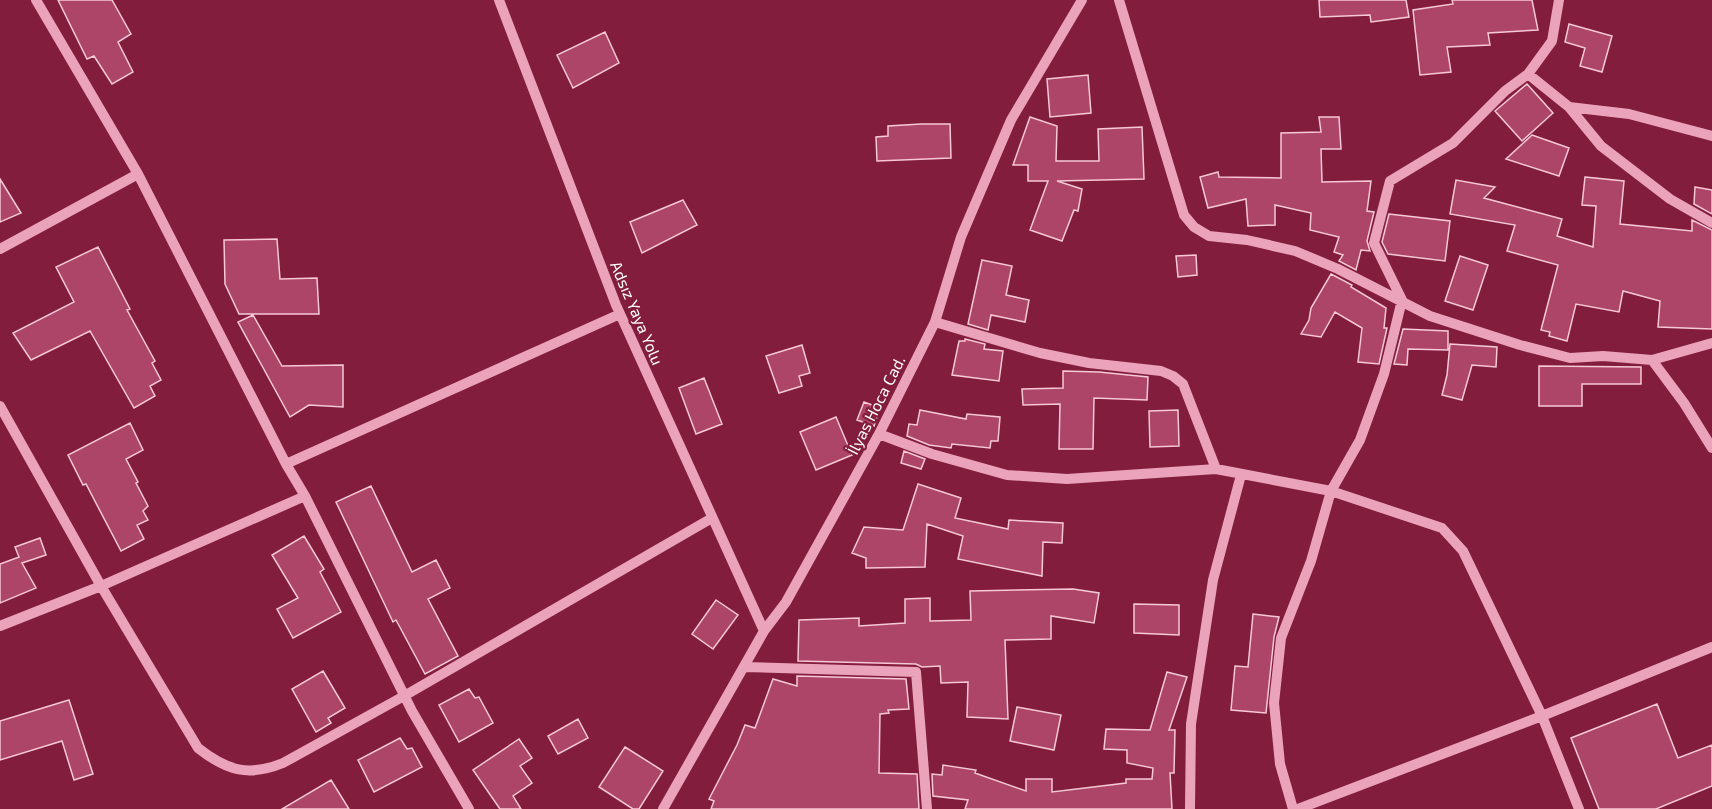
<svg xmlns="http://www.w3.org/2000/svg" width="1712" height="809" font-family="'Exo 2',sans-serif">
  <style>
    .building { fill: #ac4567; stroke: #f7c8d7; stroke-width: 1.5 }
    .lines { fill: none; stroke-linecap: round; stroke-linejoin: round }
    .minor { stroke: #eaa3ba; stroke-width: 10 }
    .labels { text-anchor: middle; stroke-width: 4.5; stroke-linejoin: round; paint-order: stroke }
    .street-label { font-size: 16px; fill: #fff; stroke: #831d3d }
  </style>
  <rect width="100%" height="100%" fill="#831d3d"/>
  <path class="building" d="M 58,0 L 112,0 L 131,34 L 118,42 L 133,72 L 112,84 L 94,56 L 87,59 Z
    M 1319,0 L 1406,0 L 1409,17 L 1371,22 L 1370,15 L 1320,17 Z
    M 1452,0 L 1532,0 L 1538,30 L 1488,33 L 1490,45 L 1447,47 L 1451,72 L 1420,75 L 1413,10 L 1453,4 Z
    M 1569,24 L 1612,36 L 1602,72 L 1580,66 L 1585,48 L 1565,42 Z
    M 605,32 L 619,63 L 573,88 L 557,55 Z
    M 1088,75 L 1091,113 L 1050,117 L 1047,79 Z
    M 1527,84 L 1553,113 L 1522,141 L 1495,111 Z
    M 1030,117 L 1057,126 L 1056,161 L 1099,161 L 1098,129 L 1142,127 L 1144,179 L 1057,181 L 1082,189 L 1078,211 L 1074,210 L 1062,241 L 1030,230 L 1048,181 L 1028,181 L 1028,165 L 1013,165 Z
    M 1319,117 L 1339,117 L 1341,149 L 1321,149 L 1322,182 L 1371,181 L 1367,211 L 1374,212 L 1367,241 L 1370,251 L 1361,250 L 1356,270 L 1339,261 L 1343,255 L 1334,252 L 1339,237 L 1310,230 L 1311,213 L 1275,205 L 1275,225 L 1248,226 L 1246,199 L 1208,208 L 1200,177 L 1218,172 L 1219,177 L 1281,178 L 1281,133 L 1321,132 Z
    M 921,124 L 950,124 L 951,158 L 877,161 L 876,137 L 888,136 L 888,126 Z
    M 1532,135 L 1569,148 L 1559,176 L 1506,159 Z
    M 1585,177 L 1624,181 L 1620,224 L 1692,231 L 1692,220 L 1712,230 L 1712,329 L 1658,327 L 1660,301 L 1623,291 L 1619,312 L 1576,304 L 1567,341 L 1549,336 L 1550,332 L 1541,330 L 1558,265 L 1507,251 L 1515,225 L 1450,214 L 1456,180 L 1495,187 L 1484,198 L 1562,219 L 1557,236 L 1593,247 L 1596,206 L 1582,205 Z
    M 0,179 L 21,213 L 0,222 Z
    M 1695,187 L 1712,190 L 1712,214 L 1694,204 Z
    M 683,200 L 697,225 L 642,253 L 630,222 Z
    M 1389,214 L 1450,221 L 1445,261 L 1388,254 L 1382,242 Z
    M 277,239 L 280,279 L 317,278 L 319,314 L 239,314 L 225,284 L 224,240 Z
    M 98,247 L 130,309 L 127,310 L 155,361 L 152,363 L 161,380 L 150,386 L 155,396 L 134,408 L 90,331 L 31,360 L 13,333 L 74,302 L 56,267 Z
    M 1196,255 L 1197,275 L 1178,277 L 1176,256 Z
    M 1460,256 L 1488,265 L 1473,310 L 1445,301 Z
    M 982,260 L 1012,266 L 1006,295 L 1029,300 L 1025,322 L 991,315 L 988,330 L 968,324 Z
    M 1331,274 L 1352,285 L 1351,287 L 1386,308 L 1384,328 L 1387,328 L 1379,364 L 1358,362 L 1362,328 L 1335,312 L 1321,337 L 1301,334 L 1309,320 L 1311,308 Z
    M 253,315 L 282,366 L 343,365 L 343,407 L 309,405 L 290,417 L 238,322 Z
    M 1403,329 L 1448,331 L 1448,350 L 1408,349 L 1407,365 L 1394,364 Z
    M 965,339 L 985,344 L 984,349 L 1003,351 L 999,381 L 952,375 L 959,341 L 965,341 Z
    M 1450,344 L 1497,347 L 1496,367 L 1472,365 L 1462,400 L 1442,395 L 1447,375 Z
    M 802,345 L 810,373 L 799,376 L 802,386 L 779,393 L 766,356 Z
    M 1539,366 L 1641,367 L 1641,384 L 1582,384 L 1582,406 L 1539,406 Z
    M 1063,371 L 1099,372 L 1148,377 L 1147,400 L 1094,398 L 1093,449 L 1059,449 L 1060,404 L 1023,405 L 1022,389 L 1063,388 Z
    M 704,378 L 722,424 L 696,434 L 679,388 Z
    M 864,402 L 880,408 L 874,426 L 857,420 Z
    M 920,410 L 966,419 L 967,414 L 1000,417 L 998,441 L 991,441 L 990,448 L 952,444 L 951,448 L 929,445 L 907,436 L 909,424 L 917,425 Z
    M 1178,410 L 1179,446 L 1150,447 L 1149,411 Z
    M 836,417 L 852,455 L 816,470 L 800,432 Z
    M 130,423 L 143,450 L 126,459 L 138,482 L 136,483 L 148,506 L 143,511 L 148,520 L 137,525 L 144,539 L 121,551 L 86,484 L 83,485 L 68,455 Z
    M 904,451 L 925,459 L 921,469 L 901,463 Z
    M 918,484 L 961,498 L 955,518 L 1008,529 L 1009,520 L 1063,523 L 1062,543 L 1043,542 L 1042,576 L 958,559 L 963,536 L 927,524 L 925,567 L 866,568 L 866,558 L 852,553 L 864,527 L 903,530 Z
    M 371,486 L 412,572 L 436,560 L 450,588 L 428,599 L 458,656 L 425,674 L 396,620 L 393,622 L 336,502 Z
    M 304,536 L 324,569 L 320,572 L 341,612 L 293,638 L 277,609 L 298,598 L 272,555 Z
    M 40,538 L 46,555 L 22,563 L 36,588 L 0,603 L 0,564 L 19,557 L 15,547 Z
    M 1073,589 L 1099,593 L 1094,623 L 1051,616 L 1051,639 L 1005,640 L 1008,719 L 967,717 L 968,682 L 941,683 L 940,666 L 922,667 L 916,664 L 798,661 L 799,620 L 859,618 L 859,626 L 905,623 L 905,599 L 930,598 L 930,621 L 971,620 L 970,591 Z
    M 716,600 L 738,615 L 713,649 L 692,634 Z
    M 1134,604 L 1179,605 L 1179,635 L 1134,633 Z
    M 1253,614 L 1279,617 L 1274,637 L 1266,713 L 1231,710 L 1235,666 L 1248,667 Z
    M 323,671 L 345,708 L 328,718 L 331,723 L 316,732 L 292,689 Z
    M 1167,672 L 1187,677 L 1169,730 L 1175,730 L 1174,773 L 1170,773 L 1172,809 L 965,809 L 968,800 L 933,796 L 932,774 L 942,775 L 943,765 L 976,770 L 975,773 L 1026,791 L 1026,779 L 1052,779 L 1052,792 L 1126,783 L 1126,779 L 1152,779 L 1153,768 L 1127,763 L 1127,750 L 1104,749 L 1106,729 L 1150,730 Z
    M 797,676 L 906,679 L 909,709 L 888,710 L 889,713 L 880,714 L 879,773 L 917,774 L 919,809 L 711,809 L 714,801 L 709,799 L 737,745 L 745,725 L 755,728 L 773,679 L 797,686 Z
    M 469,689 L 475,698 L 479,697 L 493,723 L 459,742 L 439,705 Z
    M 69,700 L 93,774 L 74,780 L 62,741 L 0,760 L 0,721 Z
    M 1657,704 L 1678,758 L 1712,745 L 1712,786 L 1656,809 L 1599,809 L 1571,738 Z
    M 1017,707 L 1061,715 L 1054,750 L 1010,741 Z
    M 578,719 L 588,738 L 558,754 L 548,736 Z
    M 400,738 L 407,749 L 412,748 L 422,767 L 374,792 L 358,760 Z
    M 519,739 L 532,758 L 520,766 L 532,783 L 513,796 L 521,809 L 500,809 L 473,770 Z
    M 625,747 L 663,771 L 639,809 L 633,809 L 599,787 Z
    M 331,780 L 349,809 L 282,809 Z"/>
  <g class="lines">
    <path class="minor" d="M 36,0 L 138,174 L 286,464 L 305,496 L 412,711 L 469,809
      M 499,0 L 616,305 L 764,631
      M 1119,0 L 1184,215 L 1194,227 L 1209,236 L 1247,240 L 1295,251 L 1338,269 L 1430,316 L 1520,345 L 1570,358 L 1603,356 L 1652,360 L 1712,343
      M 1528,74 L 1569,107 L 1601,146 L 1670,199 L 1712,223
      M 1569,107 L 1629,114 L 1712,136
      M 0,249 L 138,174
      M 935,322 L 1040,353 L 1089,363 L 1161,371 L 1173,376 L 1183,384 L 1216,469 L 1331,491 L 1442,528 L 1463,551 L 1542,716 L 1579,809
      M 1652,360 L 1684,403 L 1712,448
      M 0,406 L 101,586 L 305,496
      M 879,434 L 932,454 L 1007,475 L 1067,479 L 1216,469
      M 286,464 L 620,314
      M 0,626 L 101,586 L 198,748 C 227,771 249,777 283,763 L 404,696 L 712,518
      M 744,667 L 916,672 L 927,809
      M 663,809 L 764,631 L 786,602 L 879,434 L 935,322 L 961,237 L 1011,120 L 1082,0
      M 1190,809 L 1191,724 L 1213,580 L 1241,475
      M 1293,809 L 1280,764 L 1274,703 L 1281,638 L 1311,561 L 1331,491 L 1360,440 L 1384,374 L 1402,300 L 1374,243 L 1390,181 L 1453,143 L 1505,91 L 1528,74 L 1552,41 L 1559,0
      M 1298,809 L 1542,716 L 1712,647"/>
  </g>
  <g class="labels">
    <g class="street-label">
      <text transform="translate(637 313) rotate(67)" y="6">Adsız Yaya Yolu</text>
      <text transform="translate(876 405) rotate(-63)" y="6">İlyas Hoca Cad.</text>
    </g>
  </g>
</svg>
